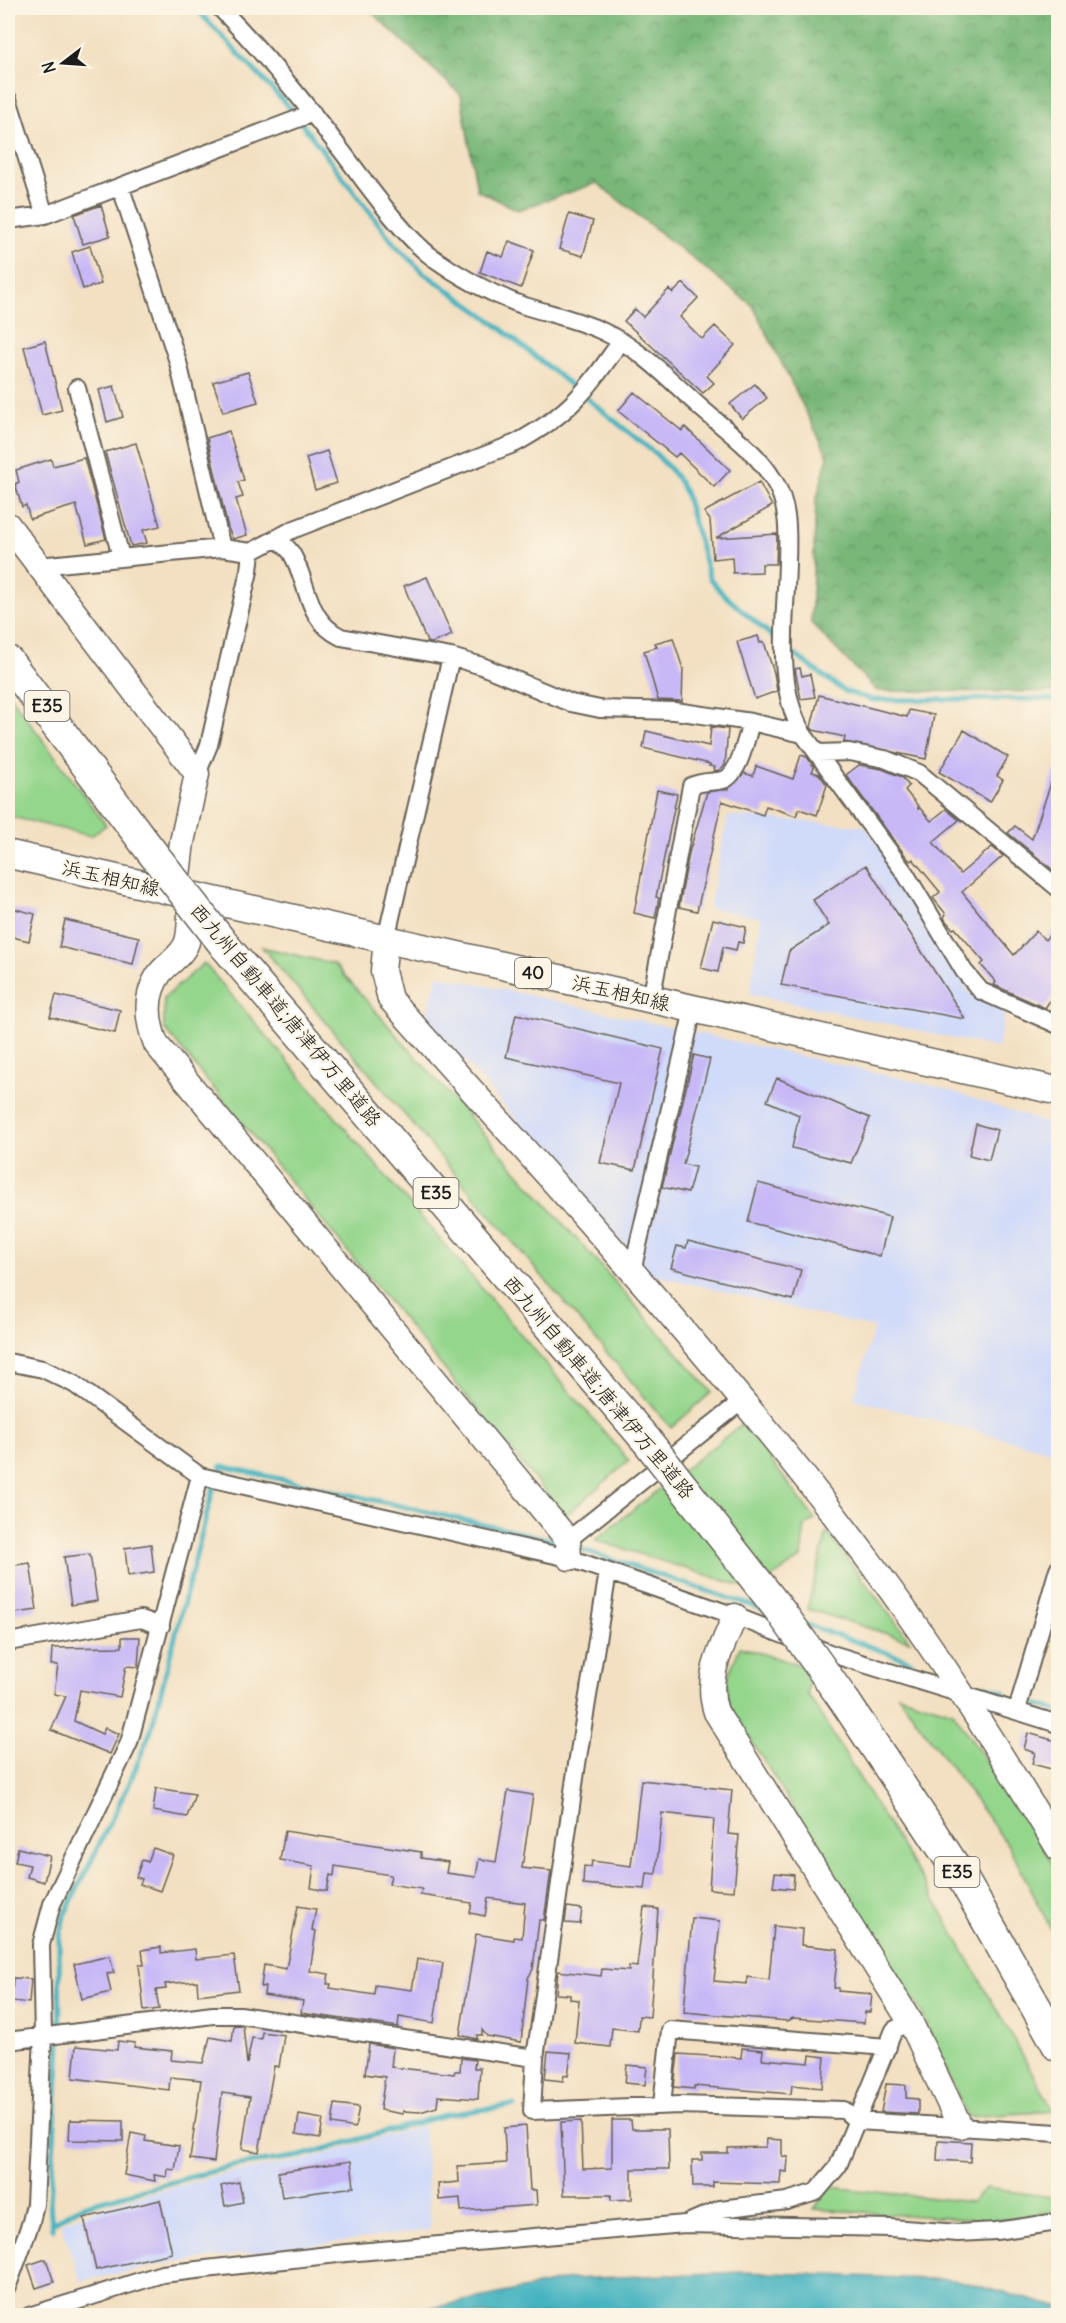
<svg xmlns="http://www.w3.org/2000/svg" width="1066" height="2323" font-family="Delius,'Klee One',sans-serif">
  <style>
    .built { fill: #d0daf9 }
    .grass { fill: #95d68d; stroke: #587954; stroke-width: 1.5 }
    .forest { fill: url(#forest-crowns); stroke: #4a6a4a; stroke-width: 1.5 }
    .water { fill: #45b3c0; stroke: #30686e; stroke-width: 1.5 }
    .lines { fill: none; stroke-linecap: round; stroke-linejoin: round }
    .stream { stroke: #45b3c0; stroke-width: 5 }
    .building { fill: #c8b9f6 }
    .street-casing { stroke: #676156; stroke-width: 20 }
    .secondary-casing { stroke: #676156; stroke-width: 27 }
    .primary-casing { stroke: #676156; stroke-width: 30 }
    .highway-casing { stroke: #676156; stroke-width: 33 }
    .street { stroke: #fff; stroke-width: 16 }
    .secondary { stroke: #fff; stroke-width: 24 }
    .primary { stroke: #fff; stroke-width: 27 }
    .highway { stroke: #fff; stroke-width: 30 }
    .highway-bridge-casing { stroke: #676156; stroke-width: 33; stroke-linecap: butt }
    .highway-bridge { stroke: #fff; stroke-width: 30 }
    .labels { text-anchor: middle; stroke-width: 4.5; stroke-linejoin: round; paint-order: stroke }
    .shield { fill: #fcf5e5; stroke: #5f5d58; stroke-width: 1.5 }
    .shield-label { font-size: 18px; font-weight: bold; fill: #1c1c1c }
    .street-label { font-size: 20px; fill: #1c1c1c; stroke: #fcf5e5 }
  </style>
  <defs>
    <pattern id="forest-crowns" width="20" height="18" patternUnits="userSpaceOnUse" patternTransform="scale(1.5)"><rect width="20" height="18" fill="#78b778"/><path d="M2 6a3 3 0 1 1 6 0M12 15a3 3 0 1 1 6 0" fill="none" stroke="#629462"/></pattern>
  </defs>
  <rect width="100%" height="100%" fill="#fcf5e5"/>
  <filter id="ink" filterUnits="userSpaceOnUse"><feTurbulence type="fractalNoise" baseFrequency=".0167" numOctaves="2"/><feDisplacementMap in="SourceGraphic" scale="12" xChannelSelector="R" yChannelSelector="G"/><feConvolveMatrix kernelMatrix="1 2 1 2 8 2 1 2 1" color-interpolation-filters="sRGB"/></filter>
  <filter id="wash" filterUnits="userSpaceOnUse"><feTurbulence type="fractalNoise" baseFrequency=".008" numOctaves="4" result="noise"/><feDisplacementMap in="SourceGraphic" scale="24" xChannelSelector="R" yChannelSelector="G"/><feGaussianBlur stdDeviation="1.35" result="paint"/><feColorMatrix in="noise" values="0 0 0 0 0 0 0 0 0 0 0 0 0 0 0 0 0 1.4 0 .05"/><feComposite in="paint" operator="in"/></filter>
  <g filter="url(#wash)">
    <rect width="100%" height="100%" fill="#f3e0c2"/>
    <path class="built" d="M 728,816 L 865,826 L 903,878 L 969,992 L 1005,1012 L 998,1048 L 750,994 L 761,918 L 709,908 Z
      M 438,975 L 939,1087 L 1058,1127 L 1058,1453 L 854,1399 L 874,1328 L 651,1274 L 426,1017 Z
      M 424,2125 L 430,2230 L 165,2264 L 81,2281 L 61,2223 L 120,2201 L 232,2172 L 305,2160 Z"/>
    <path class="grass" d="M 8,693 L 106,825 L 91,836 L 8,816 Z
      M 262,947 L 334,964 L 712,1392 L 671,1428 Z
      M 204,963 L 629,1461 L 565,1516 L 164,1028 L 164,998 Z
      M 743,1423 L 815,1519 L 805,1526 L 801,1558 L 754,1590 L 595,1540 Z
      M 827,1532 L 910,1641 L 807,1609 Z
      M 740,1647 L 813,1669 L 807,1693 L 936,1902 L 1054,2111 L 967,2117 L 922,2013 L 729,1705 L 727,1679 Z
      M 898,1695 L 953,1712 L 1035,1834 L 1058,1874 L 1058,1943 L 1010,1848 Z
      M 829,2187 L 972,2202 L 986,2188 L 1058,2198 L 1058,2211 L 997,2221 L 814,2209 Z"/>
    <path class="forest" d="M 367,8 L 1058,8 L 1058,692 L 877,691 L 811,623 L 816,501 L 828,456 L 753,306 L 597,183 L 518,210 L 477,190 L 461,95 Z"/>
    <path class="water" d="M 743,2272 L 956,2280 L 1058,2307 L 1058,2315 L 397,2315 L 570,2279 Z"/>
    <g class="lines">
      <path class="stream" d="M 195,8 L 289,107 L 395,245 L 424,273 L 484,315 L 657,455 L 675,475 L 685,492 L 710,579 L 723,594 L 780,643
        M 787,649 L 844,691 L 873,700 L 1058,699
        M 574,1547 L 765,1610
        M 805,1624 L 911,1661
        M 985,1686 L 1004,1692
        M 1037,1704 L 1058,1711
        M 51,2224 L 82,2206 L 232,2166 L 301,2156 L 444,2115 L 515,2105
        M 52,2229 L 50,2202 L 60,2043 L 59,1942 L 64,1916 L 130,1782 L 151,1730 L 214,1486 L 222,1466 L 557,1541"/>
    </g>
    <g id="blocks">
      <path class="building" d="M 101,205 L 110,236 L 83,244 L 74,215 Z
        M 569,214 L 593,221 L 583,256 L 559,249 Z
        M 509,241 L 534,250 L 521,288 L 480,272 L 487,251 L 503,257 Z
        M 90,246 L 101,284 L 83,289 L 72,252 Z
        M 683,283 L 698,298 L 680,317 L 702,339 L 715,326 L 735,345 L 707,376 L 714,383 L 703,393 L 624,321 L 635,309 L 643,317 L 669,289 L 673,293 Z
        M 45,341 L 62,410 L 42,415 L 24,347 Z
        M 248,372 L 258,402 L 223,412 L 213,382 Z
        M 755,384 L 767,398 L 742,419 L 730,404 Z
        M 114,386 L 123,417 L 107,422 L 99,390 Z
        M 634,392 L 682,431 L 685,427 L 730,470 L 714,487 L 679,453 L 675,457 L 618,411 Z
        M 229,431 L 244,480 L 238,482 L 243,497 L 236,499 L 247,535 L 233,539 L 228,528 L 207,438 Z
        M 136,443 L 160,526 L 143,530 L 147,543 L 131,546 L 105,452 Z
        M 327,451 L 337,483 L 315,490 L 306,458 Z
        M 84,458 L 106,539 L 87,544 L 76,505 L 30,519 L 26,505 L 22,507 L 15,484 L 19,482 L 16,470 L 51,459 L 53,466 Z
        M 759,482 L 772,506 L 716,538 L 777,534 L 776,564 L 762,564 L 762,572 L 733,573 L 732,557 L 713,559 L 710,520 L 704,512 Z
        M 427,577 L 452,635 L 432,643 L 427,642 L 404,586 Z
        M 758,636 L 760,643 L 764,642 L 774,673 L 777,691 L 755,699 L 737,642 Z
        M 673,638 L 683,669 L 682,701 L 658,700 L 644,651 L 657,647 L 655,643 Z
        M 800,668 L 802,676 L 810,674 L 815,697 L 801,699 L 795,669 Z
        M 819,695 L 907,717 L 909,710 L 934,715 L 926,759 L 844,742 L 845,737 L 813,730 L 811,727 Z
        M 711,727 L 728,729 L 725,765 L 719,770 L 714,771 L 715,767 L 709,766 L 710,764 L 643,748 L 646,731 L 709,746 Z
        M 964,730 L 1008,757 L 997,776 L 1003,780 L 990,802 L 939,772 Z
        M 801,755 L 807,757 L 814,767 L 812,772 L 819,774 L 827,785 L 817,815 L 799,809 L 796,816 L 766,806 L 763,815 L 722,801 L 697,911 L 679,907 L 689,853 L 707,792 L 728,789 L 744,773 L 753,776 L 756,766 L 793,779 Z
        M 859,765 L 882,769 L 902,777 L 909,786 L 905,790 L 918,806 L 918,810 L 919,807 L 931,821 L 946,809 L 959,820 L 933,842 L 960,874 L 992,847 L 1003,856 L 962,892 L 1014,955 L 1036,931 L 1045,940 L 1059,924 L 1059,987 L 1045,1008 L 994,985 L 996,982 L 981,965 L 984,962 L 955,928 L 953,929 L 946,921 L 944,917 L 946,914 L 933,898 L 940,892 L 913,859 L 910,861 L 905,855 L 846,775 Z
        M 1056,768 L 1059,769 L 1059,875 L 1008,833 L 1015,826 L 1032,839 Z
        M 657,790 L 677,794 L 656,897 L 659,898 L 655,918 L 634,913 Z
        M 866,865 L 933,969 L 965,1019 L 781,985 L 789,951 L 829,925 L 813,900 Z
        M 8,907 L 35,914 L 29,941 L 8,936 Z
        M 713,919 L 746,927 L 743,943 L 738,942 L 736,950 L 723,947 L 718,972 L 701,968 Z
        M 65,920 L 139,937 L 133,964 L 59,947 Z
        M 56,995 L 120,1010 L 115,1033 L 50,1017 Z
        M 516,1014 L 663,1049 L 635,1170 L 600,1163 L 619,1083 L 506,1057 Z
        M 694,1055 L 710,1059 L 683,1164 L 695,1167 L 688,1193 L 662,1187 Z
        M 777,1078 L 870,1118 L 851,1163 L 792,1148 L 799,1115 L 767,1101 Z
        M 976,1124 L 997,1130 L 989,1160 L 969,1155 Z
        M 758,1183 L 890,1217 L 880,1256 L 748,1222 Z
        M 688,1241 L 801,1270 L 793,1300 L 671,1268 L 677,1246 L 686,1248 Z
        M 151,1544 L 154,1572 L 128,1576 L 125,1548 Z
        M 90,1554 L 97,1601 L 71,1605 L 64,1557 Z
        M 30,1563 L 37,1610 L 10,1614 L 8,1566 Z
        M 122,1637 L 140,1637 L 138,1667 L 126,1666 L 120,1697 L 80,1690 L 74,1721 L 102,1734 L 105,1728 L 119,1734 L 110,1754 L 51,1730 L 66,1696 L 54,1694 L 58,1665 L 51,1665 L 52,1648 L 122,1647 Z
        M 1028,1733 L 1056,1741 L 1059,1771 L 1032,1764 L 1035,1753 L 1024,1749 Z
        M 641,1780 L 732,1790 L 728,1834 L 739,1835 L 734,1891 L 709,1889 L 714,1819 L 662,1813 L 656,1874 L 647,1873 L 645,1889 L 583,1884 L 584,1866 L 591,1867 L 592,1861 L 631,1866 Z
        M 156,1788 L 195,1794 L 187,1817 L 153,1811 Z
        M 508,1791 L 533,1795 L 522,1868 L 551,1871 L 544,1920 L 539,1920 L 533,1969 L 528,1978 L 521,2042 L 487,2036 L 482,2030 L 482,2035 L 477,2035 L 477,2039 L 460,2035 L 476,1934 L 514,1940 L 514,1937 L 522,1938 L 525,1903 L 488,1898 L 485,1916 L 470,1913 L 472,1903 L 420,1895 L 422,1889 L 389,1884 L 391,1875 L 335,1866 L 334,1876 L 330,1875 L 327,1891 L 311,1888 L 314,1866 L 280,1860 L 285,1831 L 421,1852 L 421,1858 L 448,1862 L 446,1873 L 476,1877 L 479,1859 L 496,1862 Z
        M 18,1848 L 50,1856 L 44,1882 L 27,1877 L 30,1865 L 15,1862 Z
        M 153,1848 L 173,1855 L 160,1891 L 140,1884 L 142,1879 L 136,1877 L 142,1860 L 148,1862 Z
        M 775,1873 L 794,1875 L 793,1889 L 773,1887 Z
        M 298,1906 L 316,1909 L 312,1930 L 316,1931 L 310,1971 L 329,1974 L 327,1984 L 331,1984 L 330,1988 L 374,1995 L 375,1985 L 412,1990 L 417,1959 L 443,1963 L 434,2023 L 399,2017 L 398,2027 L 301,2013 L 303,2001 L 264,1995 L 265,1986 L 261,1987 L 264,1965 L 286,1969 Z
        M 567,1907 L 582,1909 L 580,1924 L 565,1923 Z
        M 644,1907 L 658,1909 L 650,2017 L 639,2016 L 638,2031 L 612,2028 L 610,2047 L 575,2043 L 579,2000 L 570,1999 L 570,1995 L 556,1994 L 558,1971 L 601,1976 L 602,1969 L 629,1971 L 629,1966 L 637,1967 Z
        M 692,1918 L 720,1921 L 714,1981 L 747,1984 L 747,1977 L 769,1980 L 774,1926 L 802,1929 L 801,1945 L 838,1949 L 834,1988 L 839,1988 L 838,1991 L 872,1994 L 870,2012 L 865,2012 L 864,2023 L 793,2018 L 788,2021 L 684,2012 Z
        M 161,1947 L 161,1953 L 195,1949 L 196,1959 L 234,1955 L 239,1990 L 198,1995 L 197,1981 L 165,1984 L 166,1989 L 156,1990 L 159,2009 L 144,2011 L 139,1965 L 144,1965 L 142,1950 Z
        M 110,1956 L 114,1973 L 107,1974 L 111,1992 L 82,1999 L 74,1964 Z
        M 13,1978 L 31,1979 L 29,2003 L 12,2001 Z
        M 234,2025 L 243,2026 L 247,2064 L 252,2038 L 261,2039 L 262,2032 L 284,2035 L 279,2067 L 274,2066 L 259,2152 L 242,2149 L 250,2097 L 222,2093 L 214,2162 L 190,2159 L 201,2080 L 170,2077 L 169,2090 L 73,2078 L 76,2046 L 117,2050 L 118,2041 L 135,2043 L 134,2047 L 172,2051 L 171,2060 L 203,2063 L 210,2037 L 232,2041 Z
        M 369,2044 L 393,2048 L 391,2067 L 454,2074 L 455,2071 L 460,2071 L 461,2058 L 475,2060 L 474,2068 L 480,2068 L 478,2099 L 438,2096 L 437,2107 L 420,2112 L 403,2111 L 403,2114 L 380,2110 L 385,2077 L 365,2074 Z
        M 742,2048 L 763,2050 L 762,2059 L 809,2063 L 810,2055 L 825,2057 L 822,2088 L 792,2085 L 791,2094 L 694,2086 L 694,2089 L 674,2087 L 678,2054 L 741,2058 Z
        M 548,2051 L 571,2053 L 568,2076 L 564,2075 L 563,2081 L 545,2079 Z
        M 627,2065 L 647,2067 L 645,2085 L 625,2083 Z
        M 886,2084 L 906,2085 L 906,2098 L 918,2099 L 918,2114 L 881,2112 Z
        M 335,2104 L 359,2107 L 355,2128 L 332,2124 Z
        M 299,2115 L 323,2119 L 320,2138 L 296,2134 Z
        M 70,2120 L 123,2121 L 123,2141 L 69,2140 Z
        M 612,2120 L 631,2120 L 632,2129 L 668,2129 L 669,2169 L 632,2169 L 632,2199 L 611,2200 L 611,2195 L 564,2195 L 561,2122 L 581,2121 L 583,2169 L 612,2168 Z
        M 526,2126 L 530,2190 L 536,2190 L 537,2205 L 461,2211 L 460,2198 L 439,2200 L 438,2184 L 459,2182 L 458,2166 L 506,2163 L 504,2128 Z
        M 131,2133 L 146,2136 L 145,2141 L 179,2146 L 175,2170 L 168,2169 L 167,2177 L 154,2175 L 155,2181 L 124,2175 Z
        M 767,2139 L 782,2140 L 782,2156 L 788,2157 L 787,2172 L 781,2171 L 780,2184 L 713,2182 L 713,2187 L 693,2187 L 692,2160 L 702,2160 L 702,2153 L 728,2153 L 728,2148 L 766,2147 Z
        M 938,2140 L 971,2142 L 970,2162 L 937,2160 Z
        M 351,2161 L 354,2187 L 282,2197 L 278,2172 Z
        M 239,2182 L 243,2202 L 225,2206 L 221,2186 Z
        M 160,2200 L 172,2253 L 96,2270 L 84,2218 Z
        M 46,2259 L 54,2282 L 36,2288 L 28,2265 Z"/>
    </g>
  </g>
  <g filter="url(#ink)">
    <use href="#blocks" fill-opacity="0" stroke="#676156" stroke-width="1.5"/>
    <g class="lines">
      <defs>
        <path id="street" d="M 220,8 C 263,52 303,100 341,150 C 364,180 402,235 432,257 C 460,277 493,295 525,306 C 551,314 578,320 602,331 C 640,348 671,381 701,408 C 726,430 755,450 773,479 C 789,503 788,533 787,562 C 786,619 774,683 803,734 L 905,873 L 964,971 L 981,991 L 1058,1025
          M 8,99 L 45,215
          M 121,188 L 178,362 L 222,548
          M 8,220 L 45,215 L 313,113
          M 77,388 L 121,557
          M 277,539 C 283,544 290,549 293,556 C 309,586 307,621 341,637 L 451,657 L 482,666 L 571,703 L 600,709 L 675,711 L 751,722 L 803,734
          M 38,566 L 222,548 L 251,552 L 292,530 L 516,443 C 571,413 586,391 621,341
          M 818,753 L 849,752 L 885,759 L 919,773 L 1058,888
          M 197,774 L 209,745 L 249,571 L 251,552
          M 386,939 L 451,657
          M 651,1000 L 691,786 C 704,780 711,783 723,780 C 739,776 747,736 751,722
          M 632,1271 L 693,1010
          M 8,1362 L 43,1369 L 74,1384 L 200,1476 L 569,1558 L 735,1616 L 832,1654 L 1058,1724
          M 568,1540 L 743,1400
          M 608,1572 L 577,1764 L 535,2058 L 532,2111 L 680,2105 L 844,2110 L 857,2121 L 1058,2133
          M 8,1642 L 141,1619 L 161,1626
          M 1017,1710 L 1058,1569
          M 8,2041 L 213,2015 L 240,2015 L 535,2058
          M 662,2105 L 670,2030 L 888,2047
          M 690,2222 L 720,2209 L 787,2201 L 816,2192 L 838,2166 L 894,2030 L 910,2021
          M 8,2285 L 31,2222 L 35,2204 L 43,2036 L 41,1945 L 52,1904 L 129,1743 L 200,1476
          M 29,2316 L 162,2274 L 346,2253 L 685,2224 L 891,2228 L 958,2233 L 996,2231 L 1058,2222"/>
        <path id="secondary" d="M 8,525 L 197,774 L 182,842 L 176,892
          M 190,895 C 190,910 191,928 187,942 C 182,956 169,962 160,973 C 144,995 147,1021 156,1044 L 568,1540 L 569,1558
          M 386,939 L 383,971 L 390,999 C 553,1182 720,1362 867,1558 C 937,1651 998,1749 1058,1848
          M 735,1616 C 722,1648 704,1677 716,1712 L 910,2021 L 960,2126"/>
        <path id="primary" d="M 8,854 L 1058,1091"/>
        <path id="highway" d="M 8,661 L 144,842
          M 225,946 L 647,1441
          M 846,1703 L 963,1879 L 1058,2046"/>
      </defs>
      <use href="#street" class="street-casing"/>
      <use href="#secondary" class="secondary-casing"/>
      <use href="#primary" class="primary-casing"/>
      <use href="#highway" class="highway-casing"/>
      <use href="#street" class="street"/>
      <use href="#secondary" class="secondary"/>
      <use href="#primary" class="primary"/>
      <use href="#highway" class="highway"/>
      <defs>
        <path id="highway-bridge" d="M 144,842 L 225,946
          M 647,1441 L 781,1612 L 846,1703"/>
      </defs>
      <use href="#highway-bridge" class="highway-bridge-casing"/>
      <use href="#highway-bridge" class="highway-bridge"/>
    </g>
  </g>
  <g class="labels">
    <g class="shield">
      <rect x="24.5" y="691" width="45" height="30" rx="4.5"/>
      <rect x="515" y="958" width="36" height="30" rx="4.5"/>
      <rect x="413.5" y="1178" width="45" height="30" rx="4.5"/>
      <rect x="934.5" y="1857" width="45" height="30" rx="4.5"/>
    </g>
    <g class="shield-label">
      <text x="47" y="712">E35</text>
      <text x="533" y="979">40</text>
      <text x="436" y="1199">E35</text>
      <text x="957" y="1878">E35</text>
    </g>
    <g class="street-label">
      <text transform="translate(111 878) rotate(13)" y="7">浜玉相知線</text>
      <text transform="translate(621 993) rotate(13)" y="7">浜玉相知線</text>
      <text transform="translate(286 1015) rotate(50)" y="7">西九州自動車道;唐津伊万里道路</text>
      <text transform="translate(599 1387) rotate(50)" y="7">西九州自動車道;唐津伊万里道路</text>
    </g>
  </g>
  <rect width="1066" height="2323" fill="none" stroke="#fcf5e5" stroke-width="30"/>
  <g transform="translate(63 63) rotate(253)" stroke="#fcf5e5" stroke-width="4.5" paint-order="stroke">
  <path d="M0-4.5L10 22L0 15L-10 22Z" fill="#1c1c1c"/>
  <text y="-9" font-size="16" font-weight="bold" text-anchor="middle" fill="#1c1c1c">N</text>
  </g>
</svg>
